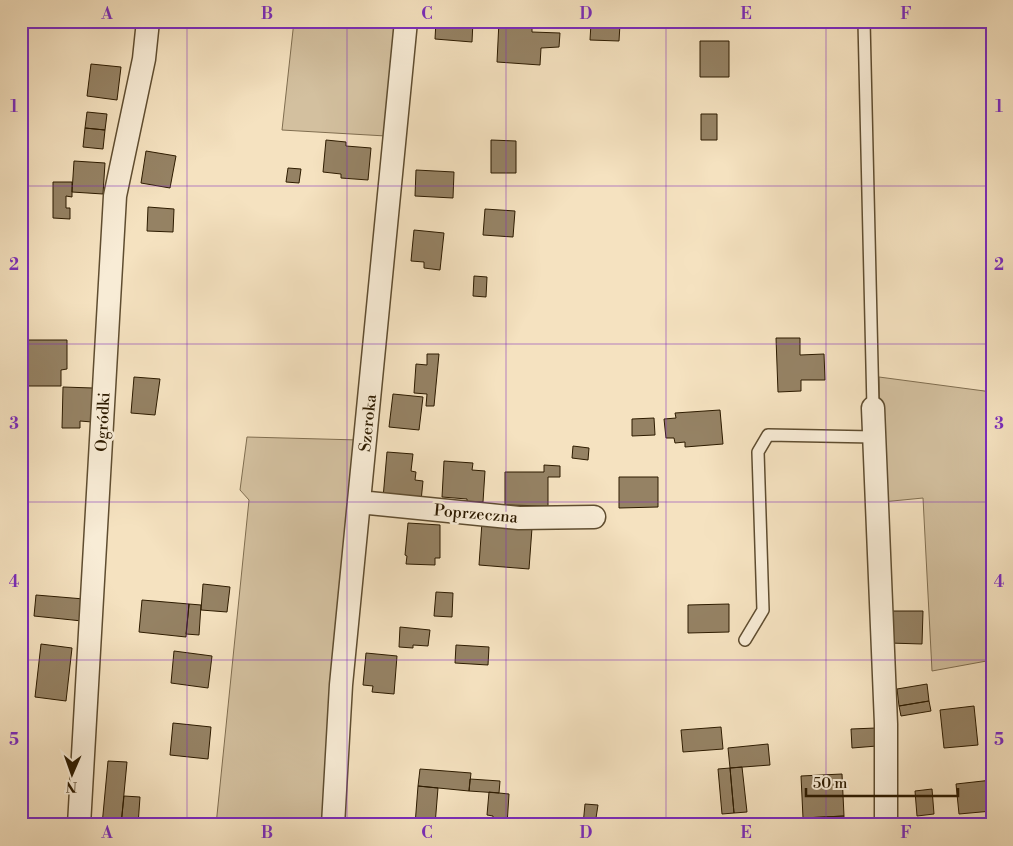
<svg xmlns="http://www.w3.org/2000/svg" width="1013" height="846" font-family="'Libre Bodoni',serif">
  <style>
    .green { fill: #d3c09f; stroke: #806e50 }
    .building { fill: #958264; stroke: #2d1b00 }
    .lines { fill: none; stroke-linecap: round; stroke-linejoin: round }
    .lane-casing { stroke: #5f4d30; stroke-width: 14 }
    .street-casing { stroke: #5f4d30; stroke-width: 25 }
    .lane { stroke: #f8ecd6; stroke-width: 11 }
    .street { stroke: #f8ecd6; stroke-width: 22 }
    .grid { fill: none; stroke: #7b2cbf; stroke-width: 1; stroke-opacity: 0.55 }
    .labels { text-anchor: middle; stroke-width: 5; stroke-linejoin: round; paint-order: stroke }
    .street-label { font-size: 16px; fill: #2d1b00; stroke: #f8ecd6 }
    .neatline { fill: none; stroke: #7b2cbf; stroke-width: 2 }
    .grid-label { font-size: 16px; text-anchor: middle; font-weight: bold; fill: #7b2cbf }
  </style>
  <rect width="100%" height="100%" fill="#f5e2c0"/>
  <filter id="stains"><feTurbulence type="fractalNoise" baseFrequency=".004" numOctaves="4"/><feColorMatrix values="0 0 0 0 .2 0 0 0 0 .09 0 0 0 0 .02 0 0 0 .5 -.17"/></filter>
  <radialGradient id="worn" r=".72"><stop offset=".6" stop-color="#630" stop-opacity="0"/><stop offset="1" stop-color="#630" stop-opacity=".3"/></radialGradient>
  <path class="green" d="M 294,21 L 399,21 L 386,136 L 282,130 Z
    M 879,377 L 992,392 L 992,660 L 932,671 L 923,498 L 882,502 Z
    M 247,437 L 359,440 L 324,825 L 216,825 L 249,500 L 240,490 Z"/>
  <path class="building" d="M 436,21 L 473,21 L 472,42 L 435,39 Z
    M 499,21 L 532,21 L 532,32 L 560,33 L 559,47 L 541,48 L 540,65 L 497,62 Z
    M 591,23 L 620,24 L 619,41 L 590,40 Z
    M 700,41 L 729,41 L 729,77 L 700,77 Z
    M 91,64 L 121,67 L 117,100 L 87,96 Z
    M 87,112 L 107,114 L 105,130 L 85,128 Z
    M 701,114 L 717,114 L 717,140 L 701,140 Z
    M 85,128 L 105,130 L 103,149 L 83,147 Z
    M 326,140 L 346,142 L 346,146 L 371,148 L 368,180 L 341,178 L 341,174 L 323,172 Z
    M 491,140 L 516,141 L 516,173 L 491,173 Z
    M 146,151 L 176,156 L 170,188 L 141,183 Z
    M 74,161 L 105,163 L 103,194 L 72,192 Z
    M 288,168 L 301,169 L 299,183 L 286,182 Z
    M 416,170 L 454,172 L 453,198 L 415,196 Z
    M 53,182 L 72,182 L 72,197 L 66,196 L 66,208 L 70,208 L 70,219 L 53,218 Z
    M 148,207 L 174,209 L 173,232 L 147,231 Z
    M 485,209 L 515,211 L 513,237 L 483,235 Z
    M 414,230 L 444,233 L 440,270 L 424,268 L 424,262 L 411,261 Z
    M 474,276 L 487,277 L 486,297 L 473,296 Z
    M 776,338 L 800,338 L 800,355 L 824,354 L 825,380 L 801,380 L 801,391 L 778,392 Z
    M 25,340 L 67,340 L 67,369 L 61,370 L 61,386 L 26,386 Z
    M 427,354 L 439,354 L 434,406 L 426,406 L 427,394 L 414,393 L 416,364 L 427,365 Z
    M 134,377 L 160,379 L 155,415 L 131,413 Z
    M 63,387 L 93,388 L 92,422 L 80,421 L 80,428 L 62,428 Z
    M 393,394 L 423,397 L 419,430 L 389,427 Z
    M 720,410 L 723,444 L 685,447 L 685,442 L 675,443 L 674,438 L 666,438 L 664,419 L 676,418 L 675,413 Z
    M 654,418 L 655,435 L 632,436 L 632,419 Z
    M 21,439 L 27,439 L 23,484 L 21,483 Z
    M 573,446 L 589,448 L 588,460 L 572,458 Z
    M 387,452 L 413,454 L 411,471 L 416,472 L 415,480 L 423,481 L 421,501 L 383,498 Z
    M 444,461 L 473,463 L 472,470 L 485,471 L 483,502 L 467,502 L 467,499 L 442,497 Z
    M 544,465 L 560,466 L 560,477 L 548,477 L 548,506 L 505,505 L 505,472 L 544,472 Z
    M 619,477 L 658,477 L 658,507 L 619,508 Z
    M 482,522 L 532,528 L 529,569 L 479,565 Z
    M 408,523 L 440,525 L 440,558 L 435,558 L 435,565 L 406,564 L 407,556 L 405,555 Z
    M 203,584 L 230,587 L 227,612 L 201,610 Z
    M 436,592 L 453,593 L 452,617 L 434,616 Z
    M 36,595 L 84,599 L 82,621 L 34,616 Z
    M 142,600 L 189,604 L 186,637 L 139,632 Z
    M 189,604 L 201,605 L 199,635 L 186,634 Z
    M 729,604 L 729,632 L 688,633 L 688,605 Z
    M 890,611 L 923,611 L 922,644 L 889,643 Z
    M 400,627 L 430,630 L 428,646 L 413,645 L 413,648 L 399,647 Z
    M 41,644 L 72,648 L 66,701 L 35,697 Z
    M 456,645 L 489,647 L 488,665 L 455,663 Z
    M 174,651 L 212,656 L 208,688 L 171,683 Z
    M 366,653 L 397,656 L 394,694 L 372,692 L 373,686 L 363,685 Z
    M 927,684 L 929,701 L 899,706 L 897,689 Z
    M 929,701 L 931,711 L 901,716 L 899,706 Z
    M 974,706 L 978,745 L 944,748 L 940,710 Z
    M 173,723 L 211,727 L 208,759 L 170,755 Z
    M 721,727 L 723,749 L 683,752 L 681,730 Z
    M 876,728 L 877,746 L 852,748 L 851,729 Z
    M 768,744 L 770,765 L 730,768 L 728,748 Z
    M 108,761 L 127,762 L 121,825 L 102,825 Z
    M 742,767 L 747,812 L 734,813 L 730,768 Z
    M 730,768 L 734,813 L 722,814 L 718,769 Z
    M 420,769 L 471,773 L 469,791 L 418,786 Z
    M 842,774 L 844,816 L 803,818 L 801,776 Z
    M 470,779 L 500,781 L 499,793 L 469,791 Z
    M 992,780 L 992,811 L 959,814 L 956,784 Z
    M 418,786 L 438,788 L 435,825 L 415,825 Z
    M 932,789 L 934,814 L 917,816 L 915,791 Z
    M 489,792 L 509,794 L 507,825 L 493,825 L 493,816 L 487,815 Z
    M 124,796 L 140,797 L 138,825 L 121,825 Z
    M 585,804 L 598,805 L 596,818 L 610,819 L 609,825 L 583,825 Z
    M 844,816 L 844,825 L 803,825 L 803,818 Z
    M 526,818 L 558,820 L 557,825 L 525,825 Z
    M 770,818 L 771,825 L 735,825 L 734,819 Z
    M 734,819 L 735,825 L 699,825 L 698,820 Z"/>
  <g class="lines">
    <defs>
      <path id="lane" d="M 864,21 L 873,408
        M 745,640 L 763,610 L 758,452 L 768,435 L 874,437"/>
      <path id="street" d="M 873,408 L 886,724 L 886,825
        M 359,502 L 519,518 L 594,517
        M 79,825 L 115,196 L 144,59 L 148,21
        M 333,825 L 341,685 L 406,21"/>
    </defs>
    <use href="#lane" class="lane-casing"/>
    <use href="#street" class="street-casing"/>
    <use href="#lane" class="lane"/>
    <use href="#street" class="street"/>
  </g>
  <path class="grid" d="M 187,21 L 187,825M 347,21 L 347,825M 506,21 L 506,825M 666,21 L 666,825M 826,21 L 826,825M 21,186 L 992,186M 21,344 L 992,344M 21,502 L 992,502M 21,660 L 992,660"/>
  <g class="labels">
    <g class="street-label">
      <text transform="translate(102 422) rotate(-87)" y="6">Ogródki</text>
      <text transform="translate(367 423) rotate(-84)" y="6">Szeroka</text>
      <text transform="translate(476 513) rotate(5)" y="6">Poprzeczna</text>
    </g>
  </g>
  <rect width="1013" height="846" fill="none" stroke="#f5e2c0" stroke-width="55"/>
  <g transform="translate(72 774) rotate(182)" stroke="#f8ecd6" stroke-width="4" paint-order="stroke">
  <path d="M0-4L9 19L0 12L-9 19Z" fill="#2d1b00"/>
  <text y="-8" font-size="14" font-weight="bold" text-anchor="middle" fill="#2d1b00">N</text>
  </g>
  <path d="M806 788v8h152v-8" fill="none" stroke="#2d1b00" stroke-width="2.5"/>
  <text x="813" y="788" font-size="15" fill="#2d1b00" stroke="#f8ecd6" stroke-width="4" paint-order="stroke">50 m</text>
  <rect x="28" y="28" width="958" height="790" class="neatline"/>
  <g class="grid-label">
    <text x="107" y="19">A</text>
    <text x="267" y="19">B</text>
    <text x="427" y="19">C</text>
    <text x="586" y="19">D</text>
    <text x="746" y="19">E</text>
    <text x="906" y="19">F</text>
    <text x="14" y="112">1</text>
    <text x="999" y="112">1</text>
    <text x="14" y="270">2</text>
    <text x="999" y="270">2</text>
    <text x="14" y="429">3</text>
    <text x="999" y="429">3</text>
    <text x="14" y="587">4</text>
    <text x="999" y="587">4</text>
    <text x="14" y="745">5</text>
    <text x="999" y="745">5</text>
    <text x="107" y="838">A</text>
    <text x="267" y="838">B</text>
    <text x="427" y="838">C</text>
    <text x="586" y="838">D</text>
    <text x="746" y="838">E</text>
    <text x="906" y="838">F</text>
  </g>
  <rect width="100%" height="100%" filter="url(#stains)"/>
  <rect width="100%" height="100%" fill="url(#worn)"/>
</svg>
